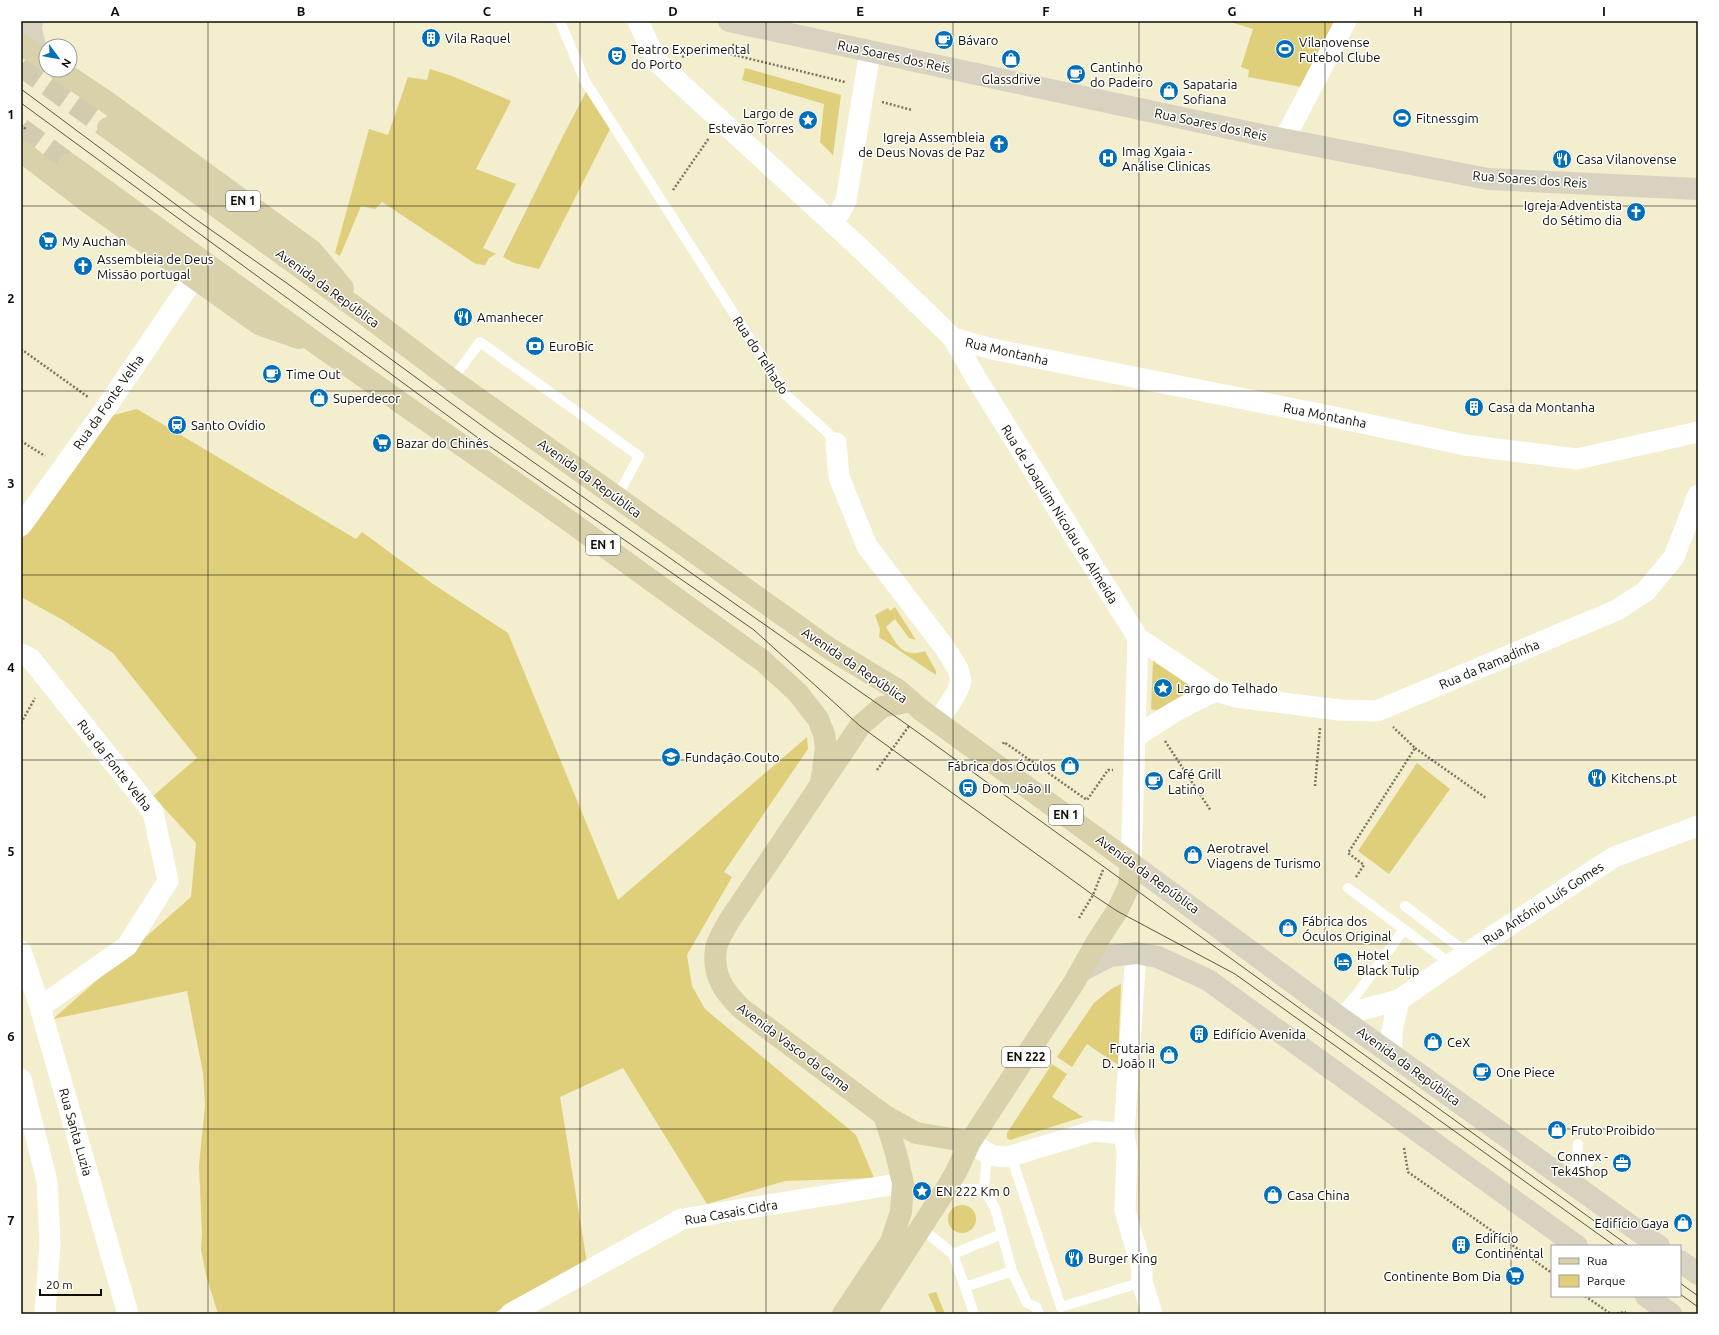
<svg xmlns="http://www.w3.org/2000/svg" width="1719" height="1335" font-family="Ubuntu,sans-serif">
  <style>
    .green { fill: #dfcf7b }
    .lines { fill: none; stroke-linecap: round; stroke-linejoin: round }
    .primary-tunnel { stroke: #d1ccb0; stroke-width: 22; stroke-dasharray: 22 11; stroke-linecap: butt }
    .path { stroke: #7a7662; stroke-width: 2.5; stroke-dasharray: 2 2; stroke-linecap: butt }
    .lane { stroke: #fff; stroke-width: 10 }
    .street { stroke: #fff; stroke-width: 21 }
    .secondary { stroke: #d7d3c0; stroke-width: 22 }
    .primary { stroke: #d8d1aa; stroke-width: 22 }
    .tram { stroke: #5a5746; stroke-width: 1 }
    .grid { fill: none; stroke: #0f0d04; stroke-width: 1; stroke-opacity: 0.55 }
    .labels { text-anchor: middle; stroke-width: 3; stroke-linejoin: round; paint-order: stroke }
    .shield { fill: #fff; stroke: #57564f; stroke-width: 1 }
    .shield-label { font-size: 12px; font-weight: bold; fill: #0f0d04 }
    .poi-label { font-size: 13px; fill: #0f0d04; stroke: #fff; text-anchor: start }
    .street-label { font-size: 13px; fill: #0f0d04; stroke: #fff }
    .neatline { fill: none; stroke: #0f0d04; stroke-width: 1.5 }
    .grid-label { font-size: 13px; text-anchor: middle; font-weight: bold; fill: #0f0d04 }
  </style>
  <rect width="100%" height="100%" fill="#f3eece"/>
  <path class="green" d="M 1227,21 L 1338,21 L 1302,87 L 1248,77 L 1249,70 L 1241,67 L 1253,29 Z
    M 745,68 L 841,95 L 833,155 L 820,142 L 824,104 L 742,80 Z
    M 430,69 L 452,76 L 511,101 L 476,169 L 516,184 L 483,248 L 496,254 L 489,258 L 485,265 L 476,264 L 382,202 L 375,209 L 361,206 L 340,256 L 335,253 L 369,129 L 388,135 L 408,77 L 427,80 Z
    M 587,90 L 611,127 L 539,269 L 514,263 L 503,257 L 563,136 Z
    M 137,409 L 356,539 L 362,532 L 433,584 L 508,633 L 618,900 L 807,737 L 808,749 L 724,872 L 732,877 L 687,955 L 692,986 L 705,1009 L 856,1135 L 874,1178 L 785,1181 L 707,1204 L 623,1068 L 560,1097 L 587,1263 L 492,1314 L 218,1314 L 206,1275 L 201,1249 L 202,1234 L 199,1165 L 205,1105 L 203,1073 L 187,991 L 53,1019 L 191,897 L 196,843 L 153,796 L 197,758 L 113,653 L 63,620 L 21,597 L 21,540 L 110,416 Z
    M 895,607 L 916,640 L 909,638 L 895,619 L 886,627 C 896,643 902,659 925,651 L 936,671 L 936,675 L 879,637 L 880,629 L 875,615 L 888,608 L 890,611 Z
    M 1153,659 L 1198,686 L 1198,691 L 1158,711 L 1151,709 Z
    M 1417,763 L 1450,789 L 1389,874 L 1358,851 Z
    M 1121,984 L 1118,1065 L 1087,1044 L 1072,1067 L 1057,1057 L 1094,1003 L 1111,989 Z
    M 1052,1064 L 1067,1074 L 1052,1097 L 1083,1117 L 1010,1140 L 1007,1138 L 1007,1133 Z
    M948 1219a14 14 0 1 1 28 0a14 14 0 1 1-28 0Z
    M 936,1292 L 945,1314 L 937,1314 L 928,1294 Z"/>
  <g class="lines">
    <path class="primary-tunnel" d="M 21,66 L 108,128
      M 21,129 L 69,164"/>
    <path class="path" d="M 730,54 L 845,82
      M 682,57 L 701,47 L 730,54 L 734,43
      M 882,102 L 912,110
      M 21,125 L 27,130
      M 673,190 L 709,138
      M 21,349 L 88,397
      M 21,441 L 45,456
      M 21,723 L 35,698
      M 1165,741 L 1211,811
      M 1003,744 L 1004,742 L 1087,800 L 1108,770 L 1113,770
      M 1415,748 L 1486,798
      M 877,770 L 909,726
      M 1315,786 L 1320,728
      M 1356,877 L 1364,865 L 1348,853 L 1415,748 L 1393,727
      M 1079,918 L 1093,895 L 1103,870
      M 1404,1148 L 1408,1172 L 1552,1273
      M 1585,1296 L 1611,1314
      M 1613,1314 L 1626,1312"/>
    <path class="lane" d="M 560,21 L 585,81 L 786,395 L 827,432 L 836,443
      M 452,380 L 480,342 L 639,456 L 617,497
      M 1348,888 L 1451,964
      M 1405,906 L 1467,953
      M 1341,1012 L 1358,993 L 1404,929
      M 1011,1156 L 1061,1307 L 1142,1282
      M 1577,1164 L 1589,1163
      M 1566,1179 L 1577,1164 L 1578,1144
      M 984,1189 L 987,1153
      M 921,1228 L 953,1254 L 965,1287 L 1012,1271 L 995,1208 L 984,1189 L 946,1189
      M 953,1254 L 1002,1234
      M 1012,1271 L 1027,1303 L 1036,1307 L 1039,1314
      M 965,1287 L 974,1314"/>
    <path class="street" d="M 638,21 L 657,62 L 862,250 L 953,338 L 976,378 L 1138,638 L 1131,863
      M 1284,140 L 1346,21
      M 833,224 L 846,201 L 870,51
      M 953,338 L 992,349 L 1320,414 L 1465,445 L 1577,459 L 1698,432
      M 836,443 L 839,477 L 867,546 L 945,648 L 958,669 L 961,681 L 957,692 L 938,722
      M 21,526 L 105,409 L 194,278
      M 1138,638 L 1217,691 L 1236,697 L 1339,710 L 1377,711 L 1617,610 L 1646,591 L 1674,557 L 1698,495
      M 21,654 L 31,659 L 153,812 L 168,881 L 127,946 L 40,1007
      M 1135,738 C 1161,719 1187,703 1217,691
      M 21,951 L 40,1007 L 128,1314
      M 1136,953 L 1124,1134 L 1127,1152 L 1125,1211 L 1142,1269 L 1142,1282 L 1152,1314
      M 1338,1016 L 1399,1000 L 1467,953 L 1614,857 L 1698,826
      M 1392,1054 L 1392,1030 L 1399,1000
      M 21,1079 L 47,1181 L 50,1243 L 45,1314
      M 970,1142 C 986,1152 991,1159 1011,1156 L 1094,1131 L 1124,1134
      M 510,1314 L 682,1219 L 903,1183"/>
    <path class="secondary" d="M 32,21 L 31,29 L 37,55
      M 729,21 L 1266,136 L 1488,179 L 1698,189
      M 1131,863 L 1338,1016 L 1659,1246
      M 1081,971 L 1110,956 L 1136,953 L 1158,957 L 1208,980 L 1577,1246
      M 1680,1261 L 1698,1274
      M 1646,1296 L 1671,1314"/>
    <path class="primary" d="M 21,44 L 46,61
      M 59,70 L 107,102 L 312,251 L 343,288
      M 108,128 L 366,315 L 452,380 L 830,649 L 898,690 L 921,710 L 1131,863 L 1129,886 L 1117,911 L 1098,940 L 1075,981 L 970,1142 L 956,1172 L 946,1189 L 865,1314
      M 21,151 L 85,200 L 259,324 L 299,338
      M 69,164 L 320,346 L 547,505 L 763,661 L 798,693 L 818,719 L 824,734 L 826,748 L 821,784
      M 911,701 L 882,707 L 860,726 L 729,921 C 725,929 717,940 716,949 C 712,975 724,992 742,1009 L 884,1115 L 916,1133 L 970,1142
      M 843,1314 L 891,1242 L 901,1212 L 903,1183 L 896,1153 L 884,1115"/>
    <path class="tram" d="M 21,89 L 194,218 L 288,284 L 492,433 L 909,726 L 1629,1246
      M 21,103 L 485,443 L 754,630 L 860,726 L 1093,895 L 1117,911 L 1235,974 L 1615,1246
      M 1680,1283 L 1698,1296
      M 1680,1294 L 1698,1307"/>
  </g>
  <path class="grid" d="M 208,21 L 208,1314M 394,21 L 394,1314M 580,21 L 580,1314M 766,21 L 766,1314M 953,21 L 953,1314M 1139,21 L 1139,1314M 1325,21 L 1325,1314M 1511,21 L 1511,1314M 21,206 L 1698,206M 21,391 L 1698,391M 21,575 L 1698,575M 21,760 L 1698,760M 21,944 L 1698,944M 21,1129 L 1698,1129"/>
  <defs>
    <symbol id="building-disc" viewBox="-11 -11 22 22"><circle r="9.5" fill="#016eb9" stroke="#fff"/><path d="M-4-6H4V6H1V3H-1V6H-4ZM-2.5-4.3h1.7v1.8h-1.7ZM.8-4.3h1.7v1.8H.8ZM-2.5-1h1.7V.8h-1.7ZM.8-1h1.7V.8H.8Z" fill="#fff"/></symbol>
    <symbol id="cafe-disc" viewBox="-11 -11 22 22"><circle r="9.5" fill="#016eb9" stroke="#fff"/><path d="M-5.5-4.5H6V0H3Q3 3.5 0 3.5H-2.5Q-5.5 3.5-5.5 0ZM3-3.2v2h1.7v-2ZM-6 4.5H4V6H-6Z" fill="#fff"/></symbol>
    <symbol id="stadium-disc" viewBox="-11 -11 22 22"><circle r="9.5" fill="#016eb9" stroke="#fff"/><path d="M0-5a6.5 5 0 1 0 0 10a6.5 5 0 1 0 0-10ZM-3.5-1.8h7v3.6h-7Z" fill="#fff"/></symbol>
    <symbol id="theatre-disc" viewBox="-11 -11 22 22"><circle r="9.5" fill="#016eb9" stroke="#fff"/><path d="M-5-5.5Q0-4 5-5.5V0Q5 5 0 6Q-5 5-5 0ZM-3.3-2.5H-1v1.5H-3.3ZM1-2.5H3.3v1.5H1ZM-2.8 1Q0 5.5 2.8 1Z" fill="#fff"/></symbol>
    <symbol id="shop-disc" viewBox="-11 -11 22 22"><circle r="9.5" fill="#016eb9" stroke="#fff"/><path d="M-5-2.5h2.3a2.7 3.5 0 0 1 5.4 0H5L5.5 6h-11ZM-1.5-2.5h3a1.5 2.3 0 0 0-3 0Z" fill="#fff"/></symbol>
    <symbol id="sight-disc" viewBox="-11 -11 22 22"><circle r="9.5" fill="#016eb9" stroke="#fff"/><path d="M0-6L1.8-2.2L6-1.7L2.9 1.2L3.7 5.4L0 3.3L-3.7 5.4L-2.9 1.2L-6-1.7L-1.8-2.2Z" fill="#fff"/></symbol>
    <symbol id="church-disc" viewBox="-11 -11 22 22"><circle r="9.5" fill="#016eb9" stroke="#fff"/><path d="M-1.2-6h2.4v3.5h3.3v2.4h-3.3V6h-2.4V-.1h-3.3v-2.4h3.3Z" fill="#fff"/></symbol>
    <symbol id="hospital-disc" viewBox="-11 -11 22 22"><circle r="9.5" fill="#016eb9" stroke="#fff"/><path d="M-5-5h3v3.5h4V-5h3V5h-3V1.5h-4V5h-3Z" fill="#fff"/></symbol>
    <symbol id="restaurant-disc" viewBox="-11 -11 22 22"><circle r="9.5" fill="#016eb9" stroke="#fff"/><path d="M-5-6h1v4h1v-4h1v4h1v-4h1v5L-1.5 .5V6h-2V.5L-5-1ZM5-6V6H3V1.5H1.5Q1.5-4 5-6Z" fill="#fff"/></symbol>
    <symbol id="supermarket-disc" viewBox="-11 -11 22 22"><circle r="9.5" fill="#016eb9" stroke="#fff"/><path d="M-6-5.5h2.5l.6 2H6L4.5 2H-2.5L-4.4-4H-6ZM-1.5 3.2a1.3 1.3 0 1 0 .1 0ZM3 3.2a1.3 1.3 0 1 0 .1 0Z" fill="#fff"/></symbol>
    <symbol id="bank-disc" viewBox="-11 -11 22 22"><circle r="9.5" fill="#016eb9" stroke="#fff"/><path d="M-6-4H6V4H-6ZM0-2.3a2.3 2.3 0 1 0 0 4.6a2.3 2.3 0 1 0 0-4.6Z" fill="#fff"/></symbol>
    <symbol id="station-disc" viewBox="-11 -11 22 22"><circle r="9.5" fill="#016eb9" stroke="#fff"/><path d="M-3-6H3Q5-6 5-4V2Q5 4 3 4L4.5 6H3L1.5 4h-3L-3 6H-4.5L-3 4Q-5 4-5 2V-4Q-5-6-3-6ZM-3.5-4v3h7v-3ZM-3.5 1v1.5H-2V1ZM2 1v1.5H3.5V1Z" fill="#fff"/></symbol>
    <symbol id="school-disc" viewBox="-11 -11 22 22"><circle r="9.5" fill="#016eb9" stroke="#fff"/><path d="M0-5L7-2L0 1L-7-2ZM-4 1L0 2.5L4 1V4Q0 6-4 4Z" fill="#fff"/></symbol>
    <symbol id="hotel-disc" viewBox="-11 -11 22 22"><circle r="9.5" fill="#016eb9" stroke="#fff"/><path d="M-6-4.5h1.5V1H6V5H4.5V3h-9V5H-6ZM-4 0a1.8 1.8 0 1 1 3.6 0ZM.5 0V-2.5h3Q6-2.5 6 0Z" fill="#fff"/></symbol>
    <symbol id="office-disc" viewBox="-11 -11 22 22"><circle r="9.5" fill="#016eb9" stroke="#fff"/><path d="M-6-3h4V-5.5h4V-3h4V5H-6ZM-1-4.5V-3h2v-1.5ZM-6 0V1H6V0Z" fill="#fff"/></symbol>
  </defs>
  <g fill-rule="evenodd">
    <use href="#building-disc" x="420" y="27" width="22" height="22"/>
    <use href="#cafe-disc" x="933" y="29" width="22" height="22"/>
    <use href="#stadium-disc" x="1274" y="38" width="22" height="22"/>
    <use href="#theatre-disc" x="606" y="45" width="22" height="22"/>
    <use href="#shop-disc" x="1000" y="48" width="22" height="22"/>
    <use href="#cafe-disc" x="1065" y="63" width="22" height="22"/>
    <use href="#shop-disc" x="1158" y="80" width="22" height="22"/>
    <use href="#stadium-disc" x="1391" y="107" width="22" height="22"/>
    <use href="#sight-disc" x="797" y="109" width="22" height="22"/>
    <use href="#church-disc" x="988" y="133" width="22" height="22"/>
    <use href="#hospital-disc" x="1097" y="147" width="22" height="22"/>
    <use href="#restaurant-disc" x="1551" y="148" width="22" height="22"/>
    <use href="#church-disc" x="1625" y="201" width="22" height="22"/>
    <use href="#supermarket-disc" x="37" y="230" width="22" height="22"/>
    <use href="#church-disc" x="72" y="255" width="22" height="22"/>
    <use href="#restaurant-disc" x="452" y="306" width="22" height="22"/>
    <use href="#bank-disc" x="524" y="335" width="22" height="22"/>
    <use href="#cafe-disc" x="261" y="363" width="22" height="22"/>
    <use href="#shop-disc" x="308" y="387" width="22" height="22"/>
    <use href="#building-disc" x="1463" y="396" width="22" height="22"/>
    <use href="#station-disc" x="166" y="414" width="22" height="22"/>
    <use href="#supermarket-disc" x="371" y="432" width="22" height="22"/>
    <use href="#sight-disc" x="1152" y="677" width="22" height="22"/>
    <use href="#school-disc" x="660" y="746" width="22" height="22"/>
    <use href="#shop-disc" x="1059" y="755" width="22" height="22"/>
    <use href="#restaurant-disc" x="1586" y="767" width="22" height="22"/>
    <use href="#cafe-disc" x="1143" y="770" width="22" height="22"/>
    <use href="#station-disc" x="957" y="777" width="22" height="22"/>
    <use href="#shop-disc" x="1182" y="844" width="22" height="22"/>
    <use href="#shop-disc" x="1277" y="917" width="22" height="22"/>
    <use href="#hotel-disc" x="1332" y="951" width="22" height="22"/>
    <use href="#building-disc" x="1188" y="1023" width="22" height="22"/>
    <use href="#shop-disc" x="1422" y="1031" width="22" height="22"/>
    <use href="#shop-disc" x="1158" y="1044" width="22" height="22"/>
    <use href="#cafe-disc" x="1471" y="1061" width="22" height="22"/>
    <use href="#shop-disc" x="1546" y="1119" width="22" height="22"/>
    <use href="#office-disc" x="1611" y="1152" width="22" height="22"/>
    <use href="#sight-disc" x="911" y="1180" width="22" height="22"/>
    <use href="#shop-disc" x="1262" y="1184" width="22" height="22"/>
    <use href="#shop-disc" x="1672" y="1212" width="22" height="22"/>
    <use href="#building-disc" x="1450" y="1234" width="22" height="22"/>
    <use href="#restaurant-disc" x="1063" y="1247" width="22" height="22"/>
    <use href="#supermarket-disc" x="1504" y="1265" width="22" height="22"/>
  </g>
  <g class="labels">
    <g class="shield">
      <rect x="226" y="191" width="34" height="20" rx="3"/>
      <rect x="586" y="535" width="34" height="20" rx="3"/>
      <rect x="1049" y="805" width="34" height="20" rx="3"/>
      <rect x="1002" y="1047" width="48" height="20" rx="3"/>
    </g>
    <g class="shield-label">
      <text x="243" y="205">EN 1</text>
      <text x="603" y="549">EN 1</text>
      <text x="1066" y="819">EN 1</text>
      <text x="1026" y="1061">EN 222</text>
    </g>
    <g class="poi-label">
      <text x="445" y="43">Vila Raquel</text>
      <text x="958" y="45">Bávaro</text>
      <text x="1299" y="47">Vilanovense<tspan x="1299" dy="15">Futebol Clube</tspan></text>
      <text x="631" y="54">Teatro Experimental<tspan x="631" dy="15">do Porto</tspan></text>
      <text x="1090" y="72">Cantinho<tspan x="1090" dy="15">do Padeiro</tspan></text>
      <text x="1011" y="84" text-anchor="middle">Glassdrive</text>
      <text x="1183" y="89">Sapataria<tspan x="1183" dy="15">Sofiana</tspan></text>
      <text x="794" y="118" text-anchor="end">Largo de<tspan x="794" dy="15">Estevão Torres</tspan></text>
      <text x="1416" y="123">Fitnessgim</text>
      <text x="985" y="142" text-anchor="end">Igreja Assembleia<tspan x="985" dy="15">de Deus Novas de Paz</tspan></text>
      <text x="1122" y="156">Imag Xgaia -<tspan x="1122" dy="15">Análise Clinicas</tspan></text>
      <text x="1576" y="164">Casa Vilanovense</text>
      <text x="1622" y="210" text-anchor="end">Igreja Adventista<tspan x="1622" dy="15">do Sétimo dia</tspan></text>
      <text x="62" y="246">My Auchan</text>
      <text x="97" y="264">Assembleia de Deus<tspan x="97" dy="15">Missão portugal</tspan></text>
      <text x="477" y="322">Amanhecer</text>
      <text x="549" y="351">EuroBic</text>
      <text x="286" y="379">Time Out</text>
      <text x="333" y="403">Superdecor</text>
      <text x="1488" y="412">Casa da Montanha</text>
      <text x="191" y="430">Santo Ovídio</text>
      <text x="396" y="448">Bazar do Chinês</text>
      <text x="1177" y="693">Largo do Telhado</text>
      <text x="685" y="762">Fundação Couto</text>
      <text x="1056" y="771" text-anchor="end">Fábrica dos Óculos</text>
      <text x="1168" y="779">Café Grill<tspan x="1168" dy="15">Latino</tspan></text>
      <text x="1611" y="783">Kitchens.pt</text>
      <text x="982" y="793">Dom João II</text>
      <text x="1207" y="853">Aerotravel<tspan x="1207" dy="15">Viagens de Turismo</tspan></text>
      <text x="1302" y="926">Fábrica dos<tspan x="1302" dy="15">Óculos Original</tspan></text>
      <text x="1357" y="960">Hotel<tspan x="1357" dy="15">Black Tulip</tspan></text>
      <text x="1213" y="1039">Edifício Avenida</text>
      <text x="1447" y="1047">CeX</text>
      <text x="1155" y="1053" text-anchor="end">Frutaria<tspan x="1155" dy="15">D. João II</tspan></text>
      <text x="1496" y="1077">One Piece</text>
      <text x="1571" y="1135">Fruto Proibido</text>
      <text x="1608" y="1161" text-anchor="end">Connex -<tspan x="1608" dy="15">Tek4Shop</tspan></text>
      <text x="936" y="1196">EN 222 Km 0</text>
      <text x="1287" y="1200">Casa China</text>
      <text x="1669" y="1228" text-anchor="end">Edifício Gaya</text>
      <text x="1475" y="1243">Edifício<tspan x="1475" dy="15">Continental</tspan></text>
      <text x="1088" y="1263">Burger King</text>
      <text x="1501" y="1281" text-anchor="end">Continente Bom Dia</text>
    </g>
    <g class="street-label">
      <text transform="translate(894 56) rotate(12)" y="5">Rua Soares dos Reis</text>
      <text transform="translate(1211 124) rotate(12)" y="5">Rua Soares dos Reis</text>
      <text transform="translate(1530 179) rotate(4)" y="5">Rua Soares dos Reis</text>
      <text transform="translate(328 288) rotate(36)" y="5">Avenida da República</text>
      <text transform="translate(1007 351) rotate(13)" y="5">Rua Montanha</text>
      <text transform="translate(761 355) rotate(57)" y="5">Rua do Telhado</text>
      <text transform="translate(108 402) rotate(-55)" y="5">Rua da Fonte Velha</text>
      <text transform="translate(1325 415) rotate(11)" y="5">Rua Montanha</text>
      <text transform="translate(590 478) rotate(36)" y="5">Avenida da República</text>
      <text transform="translate(1060 514) rotate(58)" y="5">Rua de Joaquim Nicolau de Almeida</text>
      <text transform="translate(1489 664) rotate(-23)" y="5">Rua da Ramadinha</text>
      <text transform="translate(855 665) rotate(34)" y="5">Avenida da República</text>
      <text transform="translate(115 765) rotate(52)" y="5">Rua da Fonte Velha</text>
      <text transform="translate(1148 874) rotate(36)" y="5">Avenida da República</text>
      <text transform="translate(1543 903) rotate(-33)" y="5">Rua António Luís Gomes</text>
      <text transform="translate(794 1047) rotate(37)" y="5">Avenida Vasco da Gama</text>
      <text transform="translate(1409 1066) rotate(36)" y="5">Avenida da República</text>
      <text transform="translate(76 1132) rotate(74)" y="5">Rua Santa Luzia</text>
      <text transform="translate(731 1212) rotate(-10)" y="5">Rua Casais Cidra</text>
    </g>
  </g>
  <rect width="1719" height="1335" fill="none" stroke="#ffffff" stroke-width="44"/>
  <rect x="1551" y="1245" width="130" height="52" fill="#ffffff" stroke="#9f9e9b"/>
  <rect x="1559" y="1258" width="20" height="6" fill="#d8d1aa" stroke="#9f9e9b"/>
  <text x="1587" y="1265" font-size="12" fill="#0f0d04">Rua</text>
  <rect x="1559" y="1275" width="20" height="12" fill="#dfcf7b" stroke="#9f9e9b"/>
  <text x="1587" y="1285" font-size="12" fill="#0f0d04">Parque</text>
  <g transform="translate(58 58) rotate(122)"><circle r="19" fill="#ffffff" stroke="#9f9e9b"/>
  <path d="M0-3L7 15L0 10L-7 15Z" fill="#016eb9"/>
  <text y="-6" font-size="11" font-weight="bold" text-anchor="middle" fill="#0f0d04">N</text>
  </g>
  <path d="M40 1289v6h61v-6" fill="none" stroke="#0f0d04" stroke-width="2"/>
  <text x="46" y="1289" font-size="12" fill="#0f0d04" stroke="#ffffff" stroke-width="3" paint-order="stroke">20 m</text>
  <rect x="22" y="22" width="1675" height="1291" class="neatline"/>
  <g class="grid-label">
    <text x="115" y="16">A</text>
    <text x="301" y="16">B</text>
    <text x="487" y="16">C</text>
    <text x="673" y="16">D</text>
    <text x="860" y="16">E</text>
    <text x="1046" y="16">F</text>
    <text x="1232" y="16">G</text>
    <text x="1418" y="16">H</text>
    <text x="1604" y="16">I</text>
    <text x="11" y="119">1</text>
    <text x="11" y="303">2</text>
    <text x="11" y="488">3</text>
    <text x="11" y="672">4</text>
    <text x="11" y="856">5</text>
    <text x="11" y="1041">6</text>
    <text x="11" y="1225">7</text>
  </g>
</svg>
